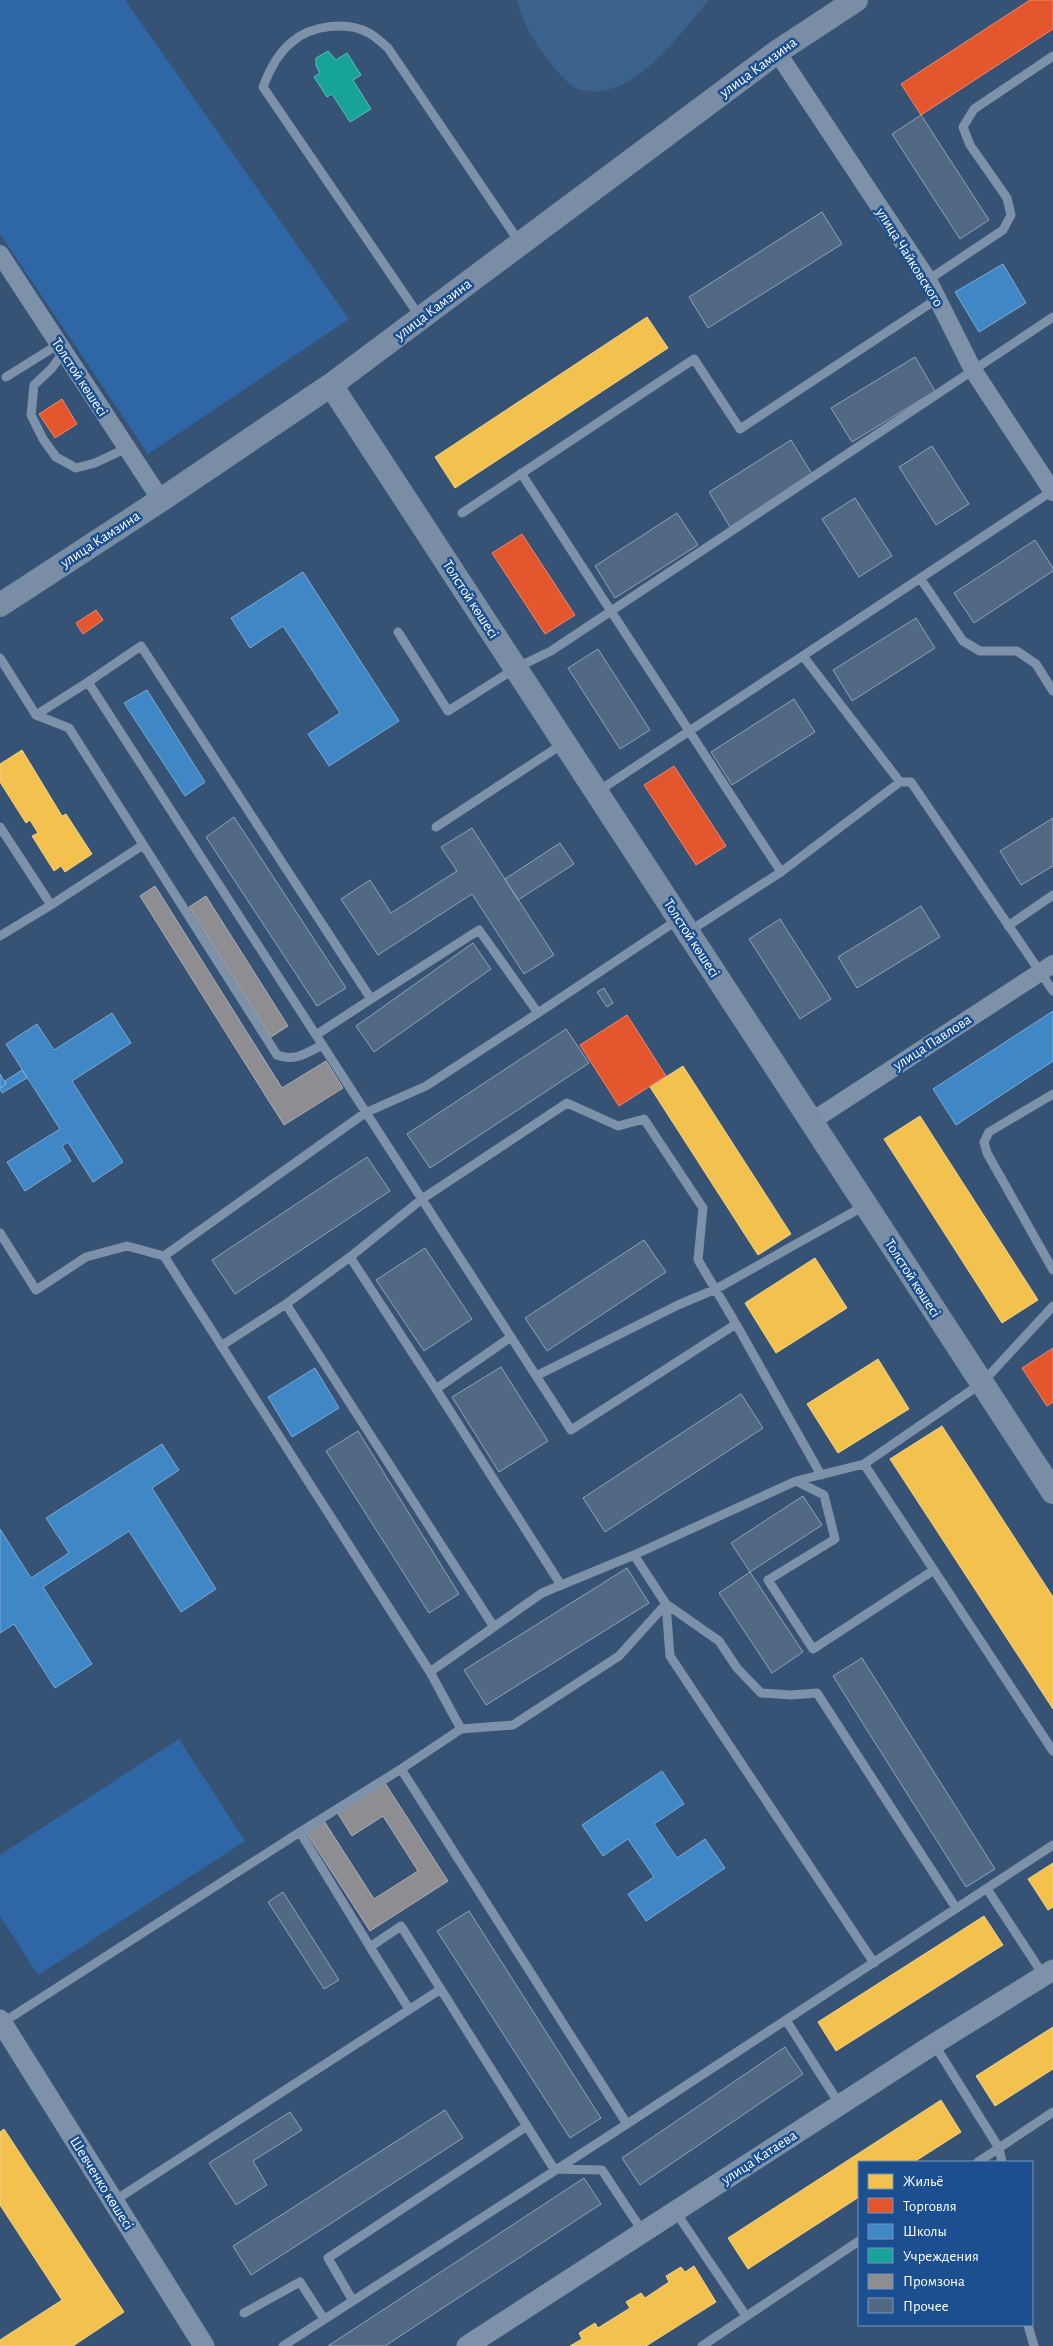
<svg xmlns="http://www.w3.org/2000/svg" width="1053" height="2346" font-family="'Alegreya Sans',sans-serif">
  <style>
    .green { fill: #2f66a5 }
    .water { fill: #3b618d }
    .homes { fill: #f2c14e; stroke: #f6d483 }
    .shops { fill: #e4572e; stroke: #ec896d }
    .schools { fill: #3f88c5; stroke: #79acd6 }
    .public { fill: #17a398; stroke: #5dbfb7 }
    .industry { fill: #8d8d92; stroke: #afafb3 }
    .building { fill: #526984; stroke: #92a2b6 }
    .lines { fill: none; stroke-linecap: round; stroke-linejoin: round }
    .service { stroke: #7d92a8; stroke-width: 9 }
    .minor { stroke: #7d92a8; stroke-width: 18 }
    .tertiary { stroke: #7d92a8; stroke-width: 21 }
    .secondary { stroke: #798da4; stroke-width: 24 }
    .labels { text-anchor: middle; stroke-width: 5; stroke-linejoin: round; paint-order: stroke }
    .street-label { font-size: 15px; fill: #fff; stroke: #1b4f8f }
  </style>
  <rect width="100%" height="100%" fill="#365274"/>
  <path class="green" d="M 0,0 L 125,0 L 349,319 L 148,454 L 0,234 Z
    M 179,1739 L 245,1841 L 38,1975 L 0,1916 L 0,1855 Z"/>
  <path class="water" d="M 517,0 L 709,0 C 680,34 630,106 578,89 C 568,85 557,71 550,63 C 536,44 522,24 517,0 Z"/>
  <path class="homes" d="M 647,317 L 668,348 L 455,488 L 435,457 Z
    M 22,750 L 62,816 L 66,814 L 92,854 L 65,872 L 61,866 L 54,871 L 32,836 L 38,833 L 30,820 L 26,823 L 0,782 L 0,764 Z
    M 683,1066 L 791,1234 L 758,1255 L 650,1087 Z
    M 920,1116 L 1038,1300 L 1002,1323 L 884,1139 Z
    M 815,1258 L 847,1308 L 776,1353 L 745,1303 Z
    M 878,1359 L 909,1409 L 838,1453 L 807,1404 Z
    M 942,1426 L 1053,1597 L 1053,1709 L 890,1459 Z
    M 1053,1863 L 1053,1907 L 1048,1910 L 1028,1879 Z
    M 984,1916 L 1003,1945 L 836,2051 L 818,2022 Z
    M 1053,2027 L 1053,2069 L 995,2106 L 976,2076 Z
    M 941,2100 L 961,2132 L 914,2162 L 859,2162 L 859,2197 L 748,2269 L 728,2238 Z
    M 4,2129 L 124,2312 L 73,2346 L 0,2346 L 0,2340 L 62,2300 L 0,2205 L 0,2132 Z
    M 694,2266 L 716,2302 L 646,2346 L 570,2346 L 582,2339 L 579,2333 L 595,2323 L 598,2328 L 630,2308 L 626,2302 L 641,2293 L 645,2298 L 669,2282 L 666,2276 L 681,2267 L 685,2272 Z"/>
  <path class="shops" d="M 1030,0 L 1053,0 L 1053,29 L 921,115 L 901,84 Z
    M 62,399 L 77,424 L 55,438 L 39,414 Z
    M 522,534 L 575,615 L 545,634 L 492,553 Z
    M 96,610 L 103,620 L 83,634 L 76,623 Z
    M 674,766 L 726,846 L 696,865 L 644,785 Z
    M 627,1015 L 666,1076 L 619,1106 L 580,1045 Z
    M 1053,1348 L 1053,1402 L 1047,1406 L 1022,1368 Z"/>
  <path class="schools" d="M 1003,264 L 1026,303 L 979,332 L 955,292 Z
    M 303,572 L 399,721 L 329,766 L 308,734 L 340,713 L 283,626 L 250,648 L 231,618 Z
    M 147,690 L 205,782 L 185,796 L 124,703 Z
    M 1053,1011 L 1053,1061 L 956,1125 L 933,1089 Z
    M 112,1013 L 131,1043 L 72,1081 L 123,1162 L 93,1182 L 68,1142 L 62,1146 L 71,1161 L 25,1191 L 7,1162 L 60,1129 L 6,1044 L 37,1024 L 54,1050 Z
    M 22,1070 L 27,1078 L 2,1093 L 0,1088 L 6,1084 L 5,1081 Z
    M 0,1074 L 6,1084 L 0,1088 Z
    M 315,1368 L 339,1408 L 292,1437 L 268,1397 Z
    M 162,1444 L 179,1470 L 152,1488 L 216,1589 L 181,1612 L 129,1531 L 43,1587 L 92,1664 L 55,1688 L 14,1624 L 0,1633 L 0,1529 L 31,1578 L 69,1553 L 46,1518 Z
    M 662,1771 L 684,1804 L 654,1824 L 677,1858 L 705,1839 L 725,1868 L 646,1921 L 628,1894 L 654,1877 L 628,1839 L 603,1856 L 582,1825 Z"/>
  <path class="public" d="M 328,51 L 336,60 L 347,53 L 361,75 L 353,80 L 371,109 L 350,122 L 332,94 L 327,97 L 314,77 L 320,73 L 316,66 L 316,58 Z"/>
  <path class="industry" d="M 155,886 L 282,1088 L 326,1061 L 343,1088 L 284,1125 L 140,896 Z
    M 206,896 L 288,1026 L 271,1037 L 189,907 Z
    M 385,1783 L 448,1881 L 370,1931 L 306,1832 L 324,1821 L 374,1899 L 418,1871 L 383,1816 L 352,1836 L 337,1812 Z"/>
  <path class="building" d="M 921,115 L 989,220 L 960,239 L 892,134 Z
    M 822,212 L 842,244 L 708,328 L 689,297 Z
    M 915,357 L 935,391 L 852,442 L 831,408 Z
    M 791,440 L 812,474 L 730,527 L 709,492 Z
    M 932,446 L 969,504 L 936,525 L 899,467 Z
    M 855,498 L 892,556 L 859,577 L 822,519 Z
    M 677,513 L 698,545 L 615,598 L 595,566 Z
    M 1035,540 L 1053,568 L 1053,571 L 974,623 L 954,593 Z
    M 916,618 L 935,648 L 852,701 L 833,670 Z
    M 598,649 L 650,730 L 620,749 L 568,668 Z
    M 794,699 L 815,732 L 732,785 L 711,752 Z
    M 234,817 L 346,988 L 317,1006 L 206,837 Z
    M 1053,818 L 1053,866 L 1021,885 L 1000,851 Z
    M 472,828 L 554,955 L 524,974 L 472,894 L 378,955 L 341,899 L 370,880 L 391,913 L 457,871 L 441,847 Z
    M 560,843 L 574,864 L 518,900 L 505,879 Z
    M 921,906 L 940,937 L 857,988 L 838,957 Z
    M 780,919 L 831,999 L 800,1019 L 749,939 Z
    M 473,943 L 491,969 L 374,1052 L 356,1026 Z
    M 604,988 L 613,1003 L 607,1007 L 597,992 Z
    M 566,1029 L 589,1063 L 430,1168 L 407,1134 Z
    M 367,1157 L 390,1191 L 235,1294 L 212,1260 Z
    M 644,1240 L 666,1272 L 547,1351 L 525,1318 Z
    M 425,1248 L 472,1319 L 424,1351 L 376,1280 Z
    M 501,1367 L 548,1441 L 499,1472 L 452,1397 Z
    M 741,1394 L 763,1428 L 605,1532 L 583,1498 Z
    M 358,1431 L 459,1594 L 429,1613 L 326,1451 Z
    M 803,1496 L 822,1525 L 750,1572 L 731,1543 Z
    M 627,1568 L 649,1603 L 486,1705 L 464,1670 Z
    M 750,1572 L 803,1652 L 772,1673 L 719,1593 Z
    M 862,1658 L 995,1869 L 966,1887 L 833,1676 Z
    M 283,1892 L 339,1980 L 324,1989 L 268,1902 Z
    M 469,1911 L 601,2118 L 570,2138 L 437,1931 Z
    M 785,2047 L 803,2074 L 640,2185 L 622,2158 Z
    M 445,2110 L 463,2138 L 251,2275 L 233,2246 Z
    M 290,2112 L 302,2130 L 253,2161 L 267,2185 L 236,2205 L 209,2163 Z
    M 584,2178 L 601,2204 L 385,2346 L 328,2346 Z"/>
  <g class="lines">
    <path class="service" d="M 928,280 L 1003,230 L 1011,215 L 1007,198 L 970,145 L 963,127 L 974,109 L 1053,56
      M 420,317 L 263,87 C 269,71 278,53 292,42 C 311,25 347,21 369,33 C 376,37 382,43 388,48 L 520,243
      M 64,352 L 51,369 L 34,385 L 31,415 L 43,439 L 56,457 L 76,468 L 95,463 L 127,448
      M 6,377 L 59,344
      M 521,473 L 781,872
      M 462,513 L 694,359 L 740,429 L 937,299
      M 920,578 L 963,641 L 980,651 L 1017,651 L 1036,664 L 1053,691
      M 398,632 L 448,711 L 516,668 L 551,651 L 1053,317
      M 803,656 L 900,782
      M 0,658 L 36,715 L 88,682 L 571,1430 L 736,1324 L 821,1475
      M 88,682 L 141,646 L 371,999 L 316,1035
      M 36,715 L 69,728 L 277,1055 C 294,1062 307,1053 322,1045
      M 597,792 L 1052,491
      M 0,827 L 51,905 L 143,845
      M 436,827 L 564,743
      M 1008,926 L 1053,895
      M 688,932 L 781,872 L 900,782 L 911,782 L 1053,991
      M 0,936 L 51,905
      M 371,999 L 479,930 L 538,1013 L 679,919
      M 1053,1094 L 989,1132 L 984,1142 L 987,1153 L 1053,1270
      M 0,1233 L 36,1290 L 86,1257 L 127,1246 L 164,1256 L 430,1672 L 542,1593 L 634,1555 L 666,1604 L 619,1656 L 513,1725 L 461,1729 L 401,1769
      M 164,1256 L 365,1113 L 426,1086 L 538,1013
      M 286,1304 L 350,1257
      M 1053,1306 L 982,1383 L 864,1464 L 1053,1751
      M 511,1337 L 436,1389 L 350,1257 L 422,1199 L 567,1103 L 618,1126 L 644,1119 L 703,1208 L 698,1260 L 736,1324
      M 221,1346 L 286,1304 L 494,1627
      M 536,1376 L 678,1305 L 716,1289 L 864,1206
      M 436,1389 L 561,1585
      M 796,1481 L 864,1464
      M 634,1555 L 796,1481 L 824,1495 L 835,1539 L 768,1580 L 813,1649 L 934,1570
      M 666,1604 L 719,1641 L 737,1668 L 761,1693 L 791,1695 L 817,1693 L 956,1908
      M 666,1604 L 670,1656 L 874,1963
      M 430,1672 L 461,1729
      M 300,1832 L 401,1769 L 627,2124
      M 987,1889 L 1044,1976
      M 370,1947 L 409,2009
      M 786,2020 L 840,2105
      M 2,2023 L 300,1832 L 370,1947 L 401,1926 L 554,2169 L 602,2170 L 643,2232
      M 934,2044 L 999,2148 L 1002,2162
      M 978,2162 L 1053,2112
      M 114,2201 L 441,1989
      M 675,2211 L 746,2316
      M 353,2301 L 328,2258 L 527,2126
      M 244,2313 L 300,2282 L 324,2319
      M 1028,2325 L 1034,2346
      M 283,2346 L 627,2124 L 1053,1845
      M 702,2346 L 859,2241"/>
    <path class="minor" d="M 777,52 L 928,280 L 973,370 L 1053,492
      M 0,254 L 161,500
      M 812,1121 L 1053,964"/>
    <path class="tertiary" d="M 0,2020 L 204,2346
      M 467,2346 L 934,2044 L 1053,1970"/>
    <path class="secondary" d="M 331,385 L 1053,1492
      M 0,605 L 161,500 L 331,385 L 777,52 L 856,0"/>
  </g>
  <g class="labels">
    <g class="street-label">
      <text transform="translate(758 67) rotate(-36)" y="5">улица Камзина</text>
      <text transform="translate(910 257) rotate(58)" y="5">улица Чайковского</text>
      <text transform="translate(433 309) rotate(-37)" y="5">улица Камзина</text>
      <text transform="translate(80 377) rotate(57)" y="5">Толстой көшесі</text>
      <text transform="translate(100 539) rotate(-33)" y="5">улица Камзина</text>
      <text transform="translate(471 599) rotate(57)" y="5">Толстой көшесі</text>
      <text transform="translate(692 938) rotate(57)" y="5">Толстой көшесі</text>
      <text transform="translate(932 1042) rotate(-33)" y="5">улица Павлова</text>
      <text transform="translate(913 1278) rotate(57)" y="5">Толстой көшесі</text>
      <text transform="translate(759 2157) rotate(-33)" y="5">улица Катаева</text>
      <text transform="translate(102 2183) rotate(58)" y="5">Шевченко көшесі</text>
    </g>
  </g>
  <rect x="858" y="2161" width="175" height="165" fill="#1b4f8f" stroke="#7695bc"/>
  <rect x="868" y="2174" width="25" height="15" fill="#f2c14e" stroke="#7695bc"/>
  <text x="903" y="2186" font-size="15" fill="#ffffff">Жильё</text>
  <rect x="868" y="2198" width="25" height="15" fill="#e4572e" stroke="#7695bc"/>
  <text x="903" y="2211" font-size="15" fill="#ffffff">Торговля</text>
  <rect x="868" y="2224" width="25" height="15" fill="#3f88c5" stroke="#7695bc"/>
  <text x="903" y="2236" font-size="15" fill="#ffffff">Школы</text>
  <rect x="868" y="2248" width="25" height="15" fill="#17a398" stroke="#7695bc"/>
  <text x="903" y="2261" font-size="15" fill="#ffffff">Учреждения</text>
  <rect x="868" y="2274" width="25" height="15" fill="#8d8d92" stroke="#7695bc"/>
  <text x="903" y="2286" font-size="15" fill="#ffffff">Промзона</text>
  <rect x="868" y="2298" width="25" height="15" fill="#526984" stroke="#7695bc"/>
  <text x="903" y="2311" font-size="15" fill="#ffffff">Прочее</text>
</svg>
